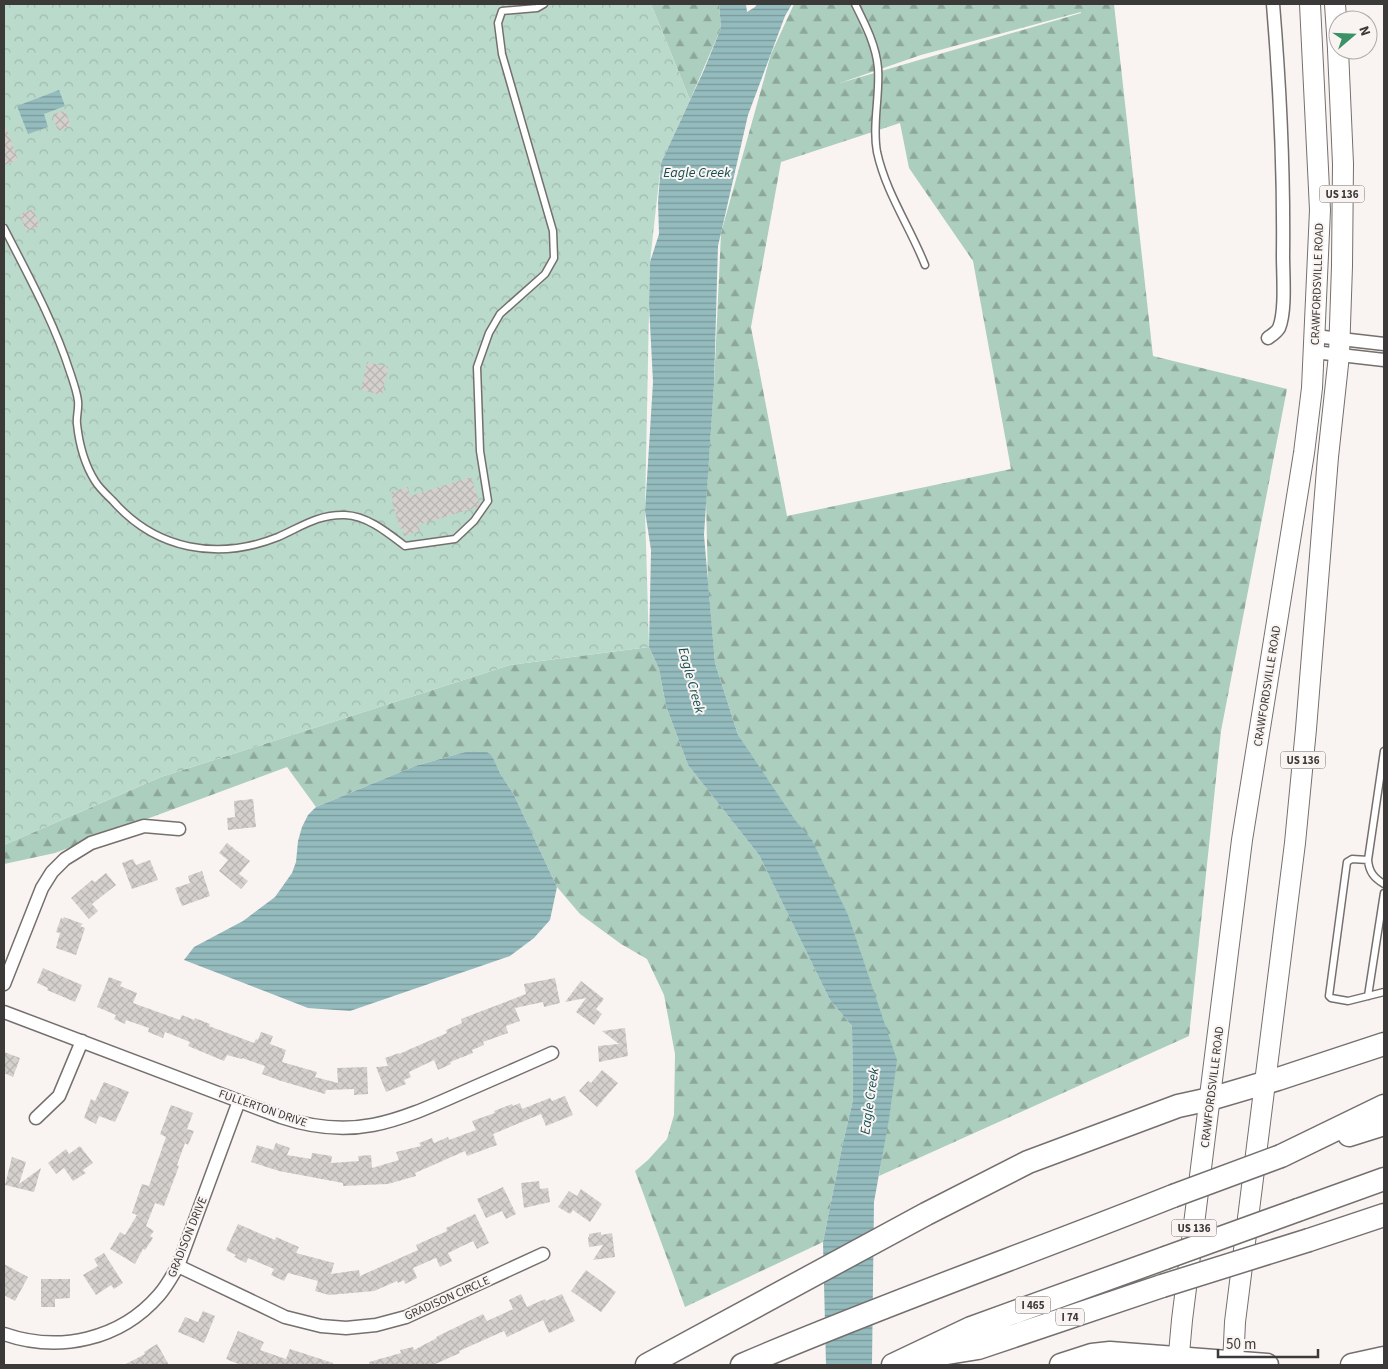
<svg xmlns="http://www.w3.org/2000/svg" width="1388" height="1369" font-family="'Source Sans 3',sans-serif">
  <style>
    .forest { fill: url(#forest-firs); fill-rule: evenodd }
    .park { fill: url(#park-crowns) }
    .water { fill: url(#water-rules) }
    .building { fill: url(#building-cross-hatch) }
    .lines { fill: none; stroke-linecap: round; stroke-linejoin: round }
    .service-casing { stroke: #75706e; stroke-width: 9 }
    .minor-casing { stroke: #75706e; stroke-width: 15 }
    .primary-casing { stroke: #75706e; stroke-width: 22 }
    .motorway-casing { stroke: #75706e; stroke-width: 25 }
    .service { stroke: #fff; stroke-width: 6 }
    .minor { stroke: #fff; stroke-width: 12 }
    .primary { stroke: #fff; stroke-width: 20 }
    .motorway { stroke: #fff; stroke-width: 22 }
    .motorway-bridge-casing { stroke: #75706e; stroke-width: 25; stroke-linecap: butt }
    .motorway-bridge { stroke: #fff; stroke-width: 22 }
    .labels { text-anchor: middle; stroke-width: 4; stroke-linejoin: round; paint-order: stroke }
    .shield { fill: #f9f4f2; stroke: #757270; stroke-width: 1 }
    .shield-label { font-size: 11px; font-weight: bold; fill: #3c3a39 }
    .street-label { font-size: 12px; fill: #3c3a39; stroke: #f9f4f2 }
    .water-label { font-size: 14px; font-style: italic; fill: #154f52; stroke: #f9f4f2 }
  </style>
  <defs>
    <pattern id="forest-firs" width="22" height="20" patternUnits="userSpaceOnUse" patternTransform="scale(1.25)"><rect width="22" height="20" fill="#accebe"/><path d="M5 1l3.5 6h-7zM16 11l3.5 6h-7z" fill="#8da89b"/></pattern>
    <pattern id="park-crowns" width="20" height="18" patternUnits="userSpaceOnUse" patternTransform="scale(1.25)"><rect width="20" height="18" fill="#badacb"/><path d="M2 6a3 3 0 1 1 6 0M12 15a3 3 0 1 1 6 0" fill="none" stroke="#a1bcaf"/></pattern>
    <pattern id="water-rules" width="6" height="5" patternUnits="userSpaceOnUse" patternTransform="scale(1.25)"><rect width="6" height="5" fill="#94bbbd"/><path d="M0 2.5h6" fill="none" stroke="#7a999b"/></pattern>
    <pattern id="building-cross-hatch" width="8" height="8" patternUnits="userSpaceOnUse" patternTransform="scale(1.25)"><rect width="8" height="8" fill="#d4d1cd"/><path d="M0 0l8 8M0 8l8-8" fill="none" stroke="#b7b4b1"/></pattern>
  </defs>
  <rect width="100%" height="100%" fill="#f9f4f2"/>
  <path class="forest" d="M 651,4 L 719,4 L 721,28 L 690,100 Z
    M 794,4 L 1114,4 L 1153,356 L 1287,389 L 1221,731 L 1189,1036 L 879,1176 L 896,1060 L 738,735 L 715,663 L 708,584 L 706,501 L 714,385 L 721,233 L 771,54 ZM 1081,12 L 1081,13 L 840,83 L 921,55 ZM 900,123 L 909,168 L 973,261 L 1011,469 L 787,516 L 751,327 L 781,162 Z
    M 649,647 L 659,669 L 666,706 L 688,765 L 759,855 L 830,1000 L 852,1026 L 853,1100 L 842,1147 L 823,1242 L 685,1307 L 635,1171 L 648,1160 L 667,1139 L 674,1115 L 675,1054 L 664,995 L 647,959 L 621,944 L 580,914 L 557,887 L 514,795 L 500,773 L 492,757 L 465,752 L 415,766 L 316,807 L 287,767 L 55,853 L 4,864 L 4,845 L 161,777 L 510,665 Z"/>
  <path class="park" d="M 4,4 L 651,4 L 690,100 L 661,163 L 650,262 L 645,511 L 649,647 L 510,665 L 161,777 L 4,845 Z"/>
  <path class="water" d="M 719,4 L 746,4 L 747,12 L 755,7 L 757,4 L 792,4 L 785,16 L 748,115 L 718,246 L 714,385 L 704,535 L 715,663 L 738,735 L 795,820 L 812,840 L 848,915 L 897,1060 L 889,1119 L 874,1202 L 872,1365 L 826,1365 L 823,1242 L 842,1147 L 853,1100 L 852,1026 L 830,1000 L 759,855 L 688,765 L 666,706 L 659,669 L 649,647 L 651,550 L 645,511 L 653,382 L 649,305 L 650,262 L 659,234 L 658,202 L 661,163 L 704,70 L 721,28 Z
    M 59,90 L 65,106 L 44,114 L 48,127 L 28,134 L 17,106 Z
    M 465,752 L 487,752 L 492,756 L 500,773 L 514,795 L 557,887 L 550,920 L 534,938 L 510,956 L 350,1011 L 308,1008 L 184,960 L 194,947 L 243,921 L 275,897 L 292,873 L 296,862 L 298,841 L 302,827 L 308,815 L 316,807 L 415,766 Z"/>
  <path class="building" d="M 65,110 L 71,126 L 58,131 L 52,115 Z
    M 4,125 L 5,125 L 18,160 L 4,165 Z
    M 33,209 L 40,226 L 26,231 L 20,214 Z
    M 367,362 L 388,367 L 382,395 L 361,390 Z
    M 471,477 L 480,504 L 478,507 L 418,525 L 420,531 L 404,536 L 402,528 L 400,529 L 392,501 L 393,501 L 391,492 L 408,487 L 410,496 Z
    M 253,799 L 256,827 L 228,830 L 227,818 L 235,817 L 234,801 Z
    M 227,843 L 250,861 L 239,874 L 248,881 L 241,889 L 219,871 L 228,860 L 219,853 Z
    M 133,859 L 136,865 L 150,860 L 158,880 L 132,889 L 122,863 Z
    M 202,871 L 210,896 L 182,906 L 175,888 L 190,883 L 188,876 Z
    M 106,873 L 116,885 L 92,904 L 98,911 L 89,919 L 71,898 L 92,880 L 95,882 Z
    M 64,917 L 83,924 L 80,926 L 85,928 L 76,955 L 56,948 L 60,933 L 56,932 L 61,918 L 63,919 Z
    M 43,968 L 82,985 L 75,1002 L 47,990 L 48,988 L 37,983 Z
    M 109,977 L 122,982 L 120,986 L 137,993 L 133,1003 L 180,1020 L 182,1015 L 194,1020 L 195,1018 L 210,1024 L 209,1026 L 254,1043 L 256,1039 L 258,1040 L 261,1032 L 273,1036 L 270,1044 L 286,1050 L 282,1062 L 317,1072 L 315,1077 L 338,1083 L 337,1068 L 367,1067 L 368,1094 L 354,1095 L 354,1089 L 326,1090 L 325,1094 L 278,1080 L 262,1074 L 265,1066 L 242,1058 L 242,1059 L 227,1055 L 224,1061 L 188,1046 L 190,1042 L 165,1032 L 163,1038 L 148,1032 L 149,1028 L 126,1020 L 125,1024 L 114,1019 L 116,1015 L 97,1007 Z
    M 555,978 L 560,1003 L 544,1007 L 543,1002 L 515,1008 L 520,1021 L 506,1026 L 508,1033 L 483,1042 L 484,1045 L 472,1050 L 473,1053 L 450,1062 L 451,1064 L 438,1070 L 434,1060 L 409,1072 L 411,1077 L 404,1080 L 406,1084 L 386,1092 L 376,1067 L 388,1066 L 385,1058 L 399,1053 L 399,1054 L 447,1033 L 446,1030 L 462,1023 L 461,1019 L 526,994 L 524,984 Z
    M 581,981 L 604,999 L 596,1009 L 602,1014 L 594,1025 L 576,1012 L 586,998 L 565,1002 Z
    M 625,1028 L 628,1056 L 599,1062 L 598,1046 L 619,1044 L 602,1031 Z
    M 4,1052 L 20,1058 L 13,1077 L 4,1073 Z
    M 602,1070 L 618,1083 L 597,1107 L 579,1091 L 588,1081 L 591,1083 Z
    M 104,1082 L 129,1092 L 115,1122 L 99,1116 L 96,1124 L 84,1118 L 91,1099 L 95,1101 Z
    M 565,1096 L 573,1115 L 546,1126 L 541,1114 L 493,1134 L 497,1145 L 467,1156 L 465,1151 L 415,1173 L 416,1176 L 388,1184 L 343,1186 L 343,1183 L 279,1171 L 251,1162 L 257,1145 L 273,1150 L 276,1143 L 290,1148 L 287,1155 L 311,1159 L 312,1153 L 332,1156 L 331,1163 L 359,1161 L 358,1156 L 371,1155 L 372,1168 L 399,1160 L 396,1152 L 421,1146 L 419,1143 L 432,1138 L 434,1143 L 448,1137 L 449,1140 L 476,1130 L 472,1121 L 495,1113 L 494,1111 L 512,1104 L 513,1106 L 520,1103 L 522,1109 L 550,1098 L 552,1101 Z
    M 171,1105 L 193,1113 L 187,1129 L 194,1131 L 188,1145 L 185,1143 L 177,1165 L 179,1166 L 164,1206 L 155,1203 L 146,1226 L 154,1231 L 150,1236 L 153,1238 L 145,1250 L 143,1249 L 135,1264 L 110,1249 L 120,1232 L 125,1235 L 137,1215 L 132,1213 L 142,1184 L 149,1186 L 166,1137 L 160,1134 Z
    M 80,1146 L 93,1163 L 83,1170 L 86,1173 L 73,1181 L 64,1168 L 56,1174 L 48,1163 L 66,1149 L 69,1154 Z
    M 12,1157 L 26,1162 L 19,1184 L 41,1168 L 34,1192 L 5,1185 Z
    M 539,1181 L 540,1189 L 548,1188 L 550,1202 L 524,1208 L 521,1183 Z
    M 503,1187 L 516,1214 L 506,1219 L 502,1211 L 486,1218 L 477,1199 Z
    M 581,1189 L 602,1204 L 590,1222 L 573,1210 L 570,1214 L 558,1207 L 569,1191 L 577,1196 Z
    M 475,1214 L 489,1243 L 477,1249 L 473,1241 L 448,1253 L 452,1261 L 440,1267 L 436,1258 L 413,1268 L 417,1278 L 405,1284 L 404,1280 L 398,1283 L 397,1281 L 374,1291 L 329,1295 L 315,1291 L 318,1281 L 288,1273 L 284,1281 L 271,1275 L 274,1269 L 248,1258 L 246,1263 L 234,1257 L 236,1255 L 226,1250 L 238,1224 L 275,1240 L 276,1237 L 299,1247 L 296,1253 L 334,1263 L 331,1274 L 359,1270 L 360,1276 L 418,1250 L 416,1245 L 447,1231 L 446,1228 Z
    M 601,1232 L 601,1235 L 612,1233 L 615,1257 L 593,1260 L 603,1245 L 589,1247 L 588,1237 L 589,1237 L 589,1234 Z
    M 104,1253 L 123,1283 L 114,1289 L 111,1285 L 96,1295 L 83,1275 L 98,1266 L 94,1259 Z
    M 4,1264 L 28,1277 L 15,1301 L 4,1295 Z
    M 586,1270 L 616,1292 L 601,1312 L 571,1291 Z
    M 41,1279 L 70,1279 L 70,1298 L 55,1299 L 55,1307 L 41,1307 Z
    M 521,1294 L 527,1307 L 545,1299 L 546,1301 L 562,1294 L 575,1321 L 549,1333 L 543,1320 L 507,1337 L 504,1331 L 459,1351 L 460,1353 L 433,1365 L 369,1365 L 369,1362 L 401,1353 L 400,1350 L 413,1347 L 414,1350 L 437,1338 L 436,1337 L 483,1314 L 487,1321 L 513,1309 L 509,1300 Z
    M 203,1311 L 215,1316 L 204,1343 L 178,1332 L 185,1317 L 198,1322 Z
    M 238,1331 L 264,1342 L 260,1350 L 286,1359 L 290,1349 L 333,1363 L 333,1365 L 241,1365 L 226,1359 Z
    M 157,1344 L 169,1365 L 124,1365 L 145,1354 L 144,1352 Z"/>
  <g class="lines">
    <defs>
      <path id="service" d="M 855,4 C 865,24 876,45 878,68 C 880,96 872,125 877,152 C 886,193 910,227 925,265
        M 4,228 C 28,275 54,322 70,372 C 73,381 77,392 78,401 C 79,409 76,417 77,424 C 79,443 85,465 95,481 C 100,489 107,495 113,501 C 156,550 218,561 278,537 C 301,527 318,514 345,515 C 368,516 388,533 405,546 L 455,539 L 474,521 L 488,501 L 480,451 L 477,367 L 489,333 L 500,314 L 545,274 L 554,258 L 553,231 L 502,54 L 498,23 L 502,11 L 537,8 L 544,4
        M 1384,751 L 1368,860 C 1369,872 1374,878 1384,884
        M 1368,860 L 1352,859 L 1347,862 L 1329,996 L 1331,998 L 1348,1001 L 1384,992
        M 1368,996 L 1384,893"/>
      <path id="minor" d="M 1315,336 L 1384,344
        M 1268,338 C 1272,335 1276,333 1279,328 C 1286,311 1283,275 1283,256 C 1284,171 1280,88 1273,4
        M 1314,352 L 1384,360
        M 4,984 L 42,888 L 52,872 L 65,859 L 91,843 L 144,826 L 179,829
        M 4,1012 L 281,1117 C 352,1141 396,1122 461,1093 C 491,1080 521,1067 552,1053
        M 36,1118 L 59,1096 L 82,1041
        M 178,1266 L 285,1317 L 321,1326 L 346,1328 L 376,1325 L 406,1317 L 543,1254
        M 4,1334 C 59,1353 120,1340 159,1295 C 167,1286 172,1276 178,1266 L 239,1101"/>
      <path id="primary" d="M 1335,4 L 1338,49
        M 1178,1365 L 1182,1320 L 1242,840 L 1304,453 L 1312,388 L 1320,210 L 1310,4
        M 1233,1365 L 1235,1322 L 1295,843 L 1306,729 L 1328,457 L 1339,355 L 1342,266 L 1343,164 L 1338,50"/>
      <path id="motorway" d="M 1349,1135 L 1384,1124
        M 1281,1156 L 1384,1106
        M 1298,1210 L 1384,1179
        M 1309,1240 L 1384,1215
        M 929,1356 L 978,1348 L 1162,1286
        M 647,1365 L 926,1214 L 1028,1162 L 1178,1106 L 1210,1099 L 1278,1079 L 1384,1044
        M 742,1365 C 884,1304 1030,1253 1173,1196
        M 893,1365 L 971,1328 L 1165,1258
        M 1061,1365 L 1092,1355 L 1110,1353 L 1267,1365
        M 1352,1365 L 1384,1358"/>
    </defs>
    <use href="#service" class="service-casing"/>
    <use href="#minor" class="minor-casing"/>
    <use href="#primary" class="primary-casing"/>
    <use href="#motorway" class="motorway-casing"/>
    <use href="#service" class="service"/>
    <use href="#minor" class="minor"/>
    <use href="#primary" class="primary"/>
    <use href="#motorway" class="motorway"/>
    <defs>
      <path id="motorway-bridge" d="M 1173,1196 L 1281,1156
        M 1165,1258 L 1298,1210
        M 1162,1286 L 1309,1240"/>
    </defs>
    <use href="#motorway-bridge" class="motorway-bridge-casing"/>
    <use href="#motorway-bridge" class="motorway-bridge"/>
  </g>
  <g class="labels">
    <g class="shield">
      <rect x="1319.5" y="185.5" width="45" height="17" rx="4"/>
      <rect x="1280.5" y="751.5" width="45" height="17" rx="4"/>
      <rect x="1171.5" y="1219.5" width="45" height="17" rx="4"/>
      <rect x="1015.5" y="1296.5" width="35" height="17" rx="4"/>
      <rect x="1056" y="1308.5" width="28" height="17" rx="4"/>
    </g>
    <g class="shield-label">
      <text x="1342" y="198">US 136</text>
      <text x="1303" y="764">US 136</text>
      <text x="1194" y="1232">US 136</text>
      <text x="1033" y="1309">I 465</text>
      <text x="1070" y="1321">I 74</text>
    </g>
    <g class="street-label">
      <text transform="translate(1317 284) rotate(-88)" y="4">CRAWFORDSVILLE ROAD</text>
      <text transform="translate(1267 686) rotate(-81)" y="4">CRAWFORDSVILLE ROAD</text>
      <text transform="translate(1212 1087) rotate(-83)" y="4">CRAWFORDSVILLE ROAD</text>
      <text transform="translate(263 1108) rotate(19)" y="4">FULLERTON DRIVE</text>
      <text transform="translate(187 1237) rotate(-68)" y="4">GRADISON DRIVE</text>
      <text transform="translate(447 1298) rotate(-24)" y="4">GRADISON CIRCLE</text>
    </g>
    <g class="water-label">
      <text x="697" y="177">Eagle Creek</text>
      <text transform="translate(692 680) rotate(75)" y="5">Eagle Creek</text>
      <text transform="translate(869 1101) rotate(-82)" y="5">Eagle Creek</text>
    </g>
  </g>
  <rect width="1388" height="1369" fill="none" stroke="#3c3a39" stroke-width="10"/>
  <g transform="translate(1353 35) rotate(71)"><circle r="24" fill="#f9f4f2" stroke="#adaaa8"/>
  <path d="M0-4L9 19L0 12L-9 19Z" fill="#3b9267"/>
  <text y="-8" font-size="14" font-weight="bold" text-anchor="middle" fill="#3c3a39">N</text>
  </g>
  <path d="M1218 1349v8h100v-8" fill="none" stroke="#3c3a39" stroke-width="2.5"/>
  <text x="1226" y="1349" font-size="15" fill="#3c3a39" stroke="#f9f4f2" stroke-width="4" paint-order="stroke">50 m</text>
</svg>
